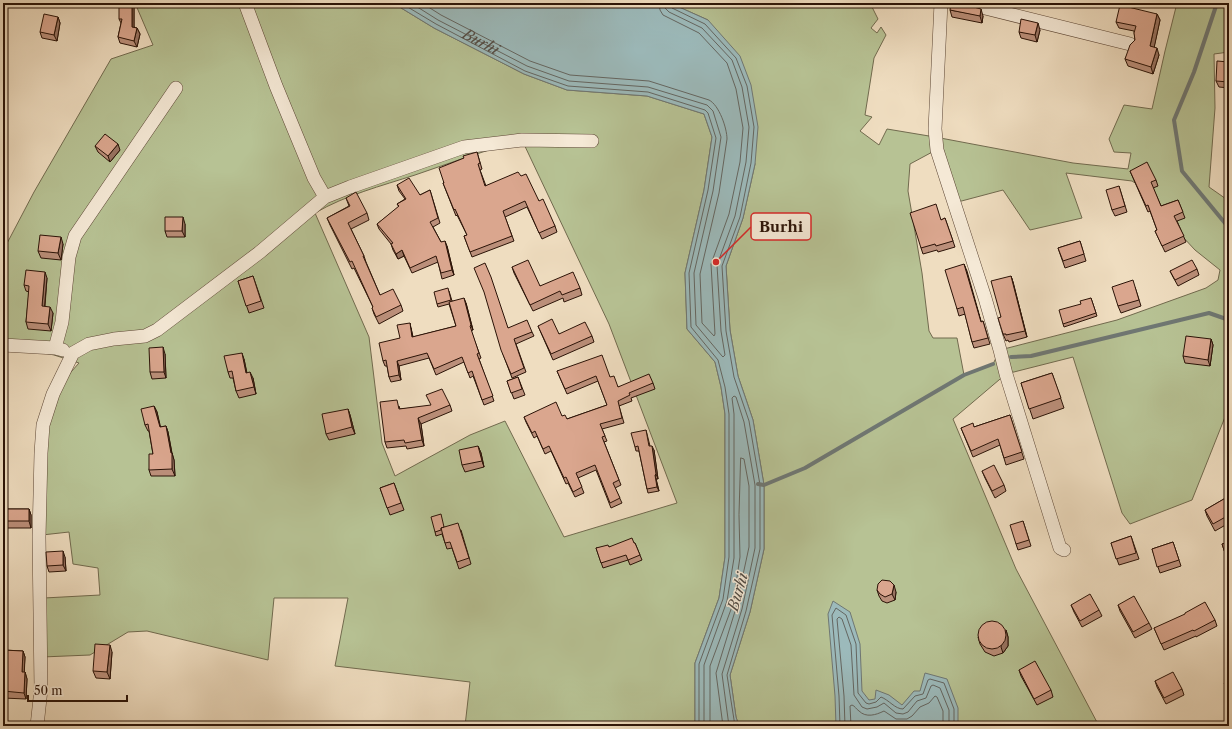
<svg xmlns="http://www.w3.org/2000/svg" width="1232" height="729" font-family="'Libre Caslon Text',serif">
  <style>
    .green { fill: #b7c294; stroke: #716a4e; fill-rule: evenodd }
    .water { fill: #9cbabb; stroke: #6f7773 }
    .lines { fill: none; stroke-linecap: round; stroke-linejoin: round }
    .shore { stroke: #646661; stroke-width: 1 }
    .stream { stroke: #6f7773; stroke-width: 4 }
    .minor-casing { stroke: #5c4635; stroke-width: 14 }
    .minor { stroke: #f5e9d6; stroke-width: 13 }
    .wall { fill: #bb8f7a; stroke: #2b1307 }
    .shaded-wall { fill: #997463; stroke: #2b1307 }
    .building { fill: #daa68e; stroke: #2b1307 }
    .labels { text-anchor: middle; stroke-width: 3; stroke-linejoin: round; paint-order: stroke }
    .water-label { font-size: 15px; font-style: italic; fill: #534d46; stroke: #f5e9d6 }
    .leader { fill: none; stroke: #d62828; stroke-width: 1.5 }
    .callout-dot { fill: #d62828; stroke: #f5e9d6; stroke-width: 1.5 }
    .callout { fill: #f5e9d6; stroke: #d62828; stroke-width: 1.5 }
    .callout-label { font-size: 15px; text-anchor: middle; font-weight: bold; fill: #2b1307 }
  </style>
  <rect width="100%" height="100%" fill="#efddc0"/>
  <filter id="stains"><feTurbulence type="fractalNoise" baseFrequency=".005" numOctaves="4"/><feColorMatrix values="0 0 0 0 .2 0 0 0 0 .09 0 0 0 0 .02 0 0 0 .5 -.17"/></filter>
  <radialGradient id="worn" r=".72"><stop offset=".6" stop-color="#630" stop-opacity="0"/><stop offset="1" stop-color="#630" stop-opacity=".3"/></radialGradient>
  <path class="green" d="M 135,3 L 393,3 L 434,28 L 524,74 L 567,90 L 647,96 L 704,114 L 712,137 L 704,190 L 685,273 L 687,329 L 715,362 L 721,387 L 725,414 L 725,557 L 719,598 L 695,663 L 695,726 L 465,726 L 470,682 L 335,666 L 348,598 L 274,598 L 268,660 L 147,631 L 128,632 L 90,655 L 42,657 L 44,598 L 100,595 L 98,568 L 73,564 L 69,532 L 42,535 L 42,442 L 54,396 L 71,372 L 79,363 L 54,355 L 8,345 L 3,323 L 3,251 L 34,192 L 111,59 L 153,45 ZM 522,140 L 609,324 L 677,503 L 564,537 L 505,421 L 470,435 L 395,476 L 382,443 L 369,337 L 315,213 C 346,195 381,186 415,175 C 450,163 486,150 522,140 Z
    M 670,3 L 870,3 L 878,19 L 871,28 L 877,33 L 881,27 L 886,35 L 874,58 L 865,115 L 872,117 L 860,131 L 879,145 L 887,129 L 935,137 L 1073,163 L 1128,169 L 1131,153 L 1114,152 L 1109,139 L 1124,105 L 1152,109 L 1165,51 L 1177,3 L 1229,3 L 1229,52 L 1214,54 L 1215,108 L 1209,187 L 1229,201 L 1229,407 L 1192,500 L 1130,524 L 1122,513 L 1073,357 L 1006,374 L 953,419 L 1016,569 L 1099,726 L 739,726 L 736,717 L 730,675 L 750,612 L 764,549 L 764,485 L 753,420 L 738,376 L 730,330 L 726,266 L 743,218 L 755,164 L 708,20 ZM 936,150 L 954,203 L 1003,190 L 1030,230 L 1082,218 L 1066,173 L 1132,181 L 1149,192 L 1157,209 L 1195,250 L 1220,270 L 1218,280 L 1206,288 L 1117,320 L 1000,350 L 993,364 L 964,375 L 957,338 L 933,338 L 929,331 L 922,273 L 908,191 L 910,164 Z"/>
  <path class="water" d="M 393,3 L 670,3 L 708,20 L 740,56 L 751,85 L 758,127 L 755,164 L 743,218 L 726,266 L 730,330 L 738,376 L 753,420 L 764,485 L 764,549 L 750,612 L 730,675 L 736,717 L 739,726 L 695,726 L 695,663 L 719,598 L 725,557 L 725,414 L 721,387 L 715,362 L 687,329 L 685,273 L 704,190 L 712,137 L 704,114 L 647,96 L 567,90 L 524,74 L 434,28 Z
    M 833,601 L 850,612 L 860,644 L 862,691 L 869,700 L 875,699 L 876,690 L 889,695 L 902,705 L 914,691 L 920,691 L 925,673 L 947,679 L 958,708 L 958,726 L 836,726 L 835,696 L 828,614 Z"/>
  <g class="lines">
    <g class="shore">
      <path d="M 401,3 L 436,24 L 525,71 L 568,86 L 648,92 L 705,110 L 708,113 L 716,138 L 708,190 L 689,273 L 691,327 L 718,360 L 725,387 L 729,414 L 729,557 L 723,599 L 699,664 L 699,726"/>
      <path id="s1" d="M 411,3 L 438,20 L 527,66 L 569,81 L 648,87 L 707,105 L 713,111 L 721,137 L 713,191 L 694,273 L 696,325 L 722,356 L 723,357 L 725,355 L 721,331 L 717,265 L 735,216 L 746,162 L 749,127 L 742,87 L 732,60 L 702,28 L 669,12 L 665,8 L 665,3"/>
      <path d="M 422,3 L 441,15 L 530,61 L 570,75 L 649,81 L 709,100 C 719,105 727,128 727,139 L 719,193 L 700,274 L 702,323 L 714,336 L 715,334 L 711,264 L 729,214 L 740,162 L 743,128 L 736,89 L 727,63 L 699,33 L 663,15 L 660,10 L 659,3"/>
      <path d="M 670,3 L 670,6 L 672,8 L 705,24 L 736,58 L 747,86 L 754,127 L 751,163 L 740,217 L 722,266 L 726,331 L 734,377 L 749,421 L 760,485 L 760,549 L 746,611 L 727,675 L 735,726"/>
      <path d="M 741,458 L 744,459 L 749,486 L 749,547 L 738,598 L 736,599 L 734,597 L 740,557 L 739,515 Z"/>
      <path d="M 704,726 L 704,665 L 727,601 L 734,558 L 734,414 L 732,398 L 734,396 L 736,397 L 744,422 L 755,485 L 755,548 L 742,609 L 722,674 L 729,726"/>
      <path d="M 710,726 L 710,666 L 733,604 L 735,602 L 737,604 L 736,608 L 716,673 L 723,726"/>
      <path d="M 840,726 L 839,696 L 832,615 L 836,608 L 846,615 L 856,644 L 858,693 L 866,703 L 869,704 L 876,702 L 881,697 C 889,700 895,709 903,709 L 915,696 L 923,694 L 928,680 L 930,679 L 944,683 L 954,709 L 954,726"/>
      <path d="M 845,726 L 844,696 L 837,619 L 839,617 L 842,619 L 851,645 L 854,695 L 862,707 L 867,709 L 877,707 L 884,703 L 896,713 L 903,714 L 908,712 L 917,701 L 926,698 L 931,686 L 933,685 L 940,688 L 949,710 L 949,726"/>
      <path d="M 851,726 L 850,706 L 852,705 C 855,706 856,709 859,711 C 866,718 876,715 884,711 L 896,719 L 907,719 L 912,716 L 920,707 L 929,703 L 935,696 L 937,697 L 943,711 L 943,726"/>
    </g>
    <path class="stream" d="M 1217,3 L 1194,72 L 1174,120 L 1182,171 L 1229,228
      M 1011,357 L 1031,356 L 1209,313 L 1229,320
      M 758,484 L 764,485 L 805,468 L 964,375 L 993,364"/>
    <defs>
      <path id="minor" d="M 245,3 L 276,86 L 314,178 L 325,197
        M 941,3 L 935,129 L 937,150 L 985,298 L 1000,350 L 1006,374 L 1060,548 L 1064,550
        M 965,3 L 1130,44
        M 3,345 L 55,348 L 63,350
        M 55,348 L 62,322 L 69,257 L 75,236 L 176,88
        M 37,726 L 41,689 L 39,537 L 41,453 L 43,425 L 53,394 L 73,353 L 89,344 L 114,339 L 145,336 L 157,330 L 260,252 L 325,197 L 350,187 L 464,147 L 522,140 L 592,141"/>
    </defs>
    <use href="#minor" class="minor-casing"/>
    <use href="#minor" class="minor"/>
  </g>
  <path class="wall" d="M 102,3 L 118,3 L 118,4 L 103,5 Z
    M 134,3 L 134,27 L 137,28 L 140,34 L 137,47 L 120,43 L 118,37 L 121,23 L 119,19 Z
    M 950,10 L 983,16 L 982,23 L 952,17 Z
    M 1157,14 L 1160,20 L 1154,47 L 1159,55 L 1153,74 L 1128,66 L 1125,59 L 1135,40 L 1134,31 L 1119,28 L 1116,22 Z
    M 58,17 L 60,23 L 57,41 L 42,38 L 40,32 Z
    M 1040,30 L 1037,42 L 1021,38 L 1019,32 Z
    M 1229,62 L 1229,88 L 1219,87 L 1216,81 Z
    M 95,146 L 120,150 L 110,162 L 98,152 Z
    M 477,152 L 482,169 L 480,170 L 486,186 L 521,176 L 539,201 L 555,226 L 557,232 L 542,239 L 527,207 L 505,217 L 514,241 L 472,257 L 464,236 L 467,235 L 457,215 L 456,216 L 443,183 Z
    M 1130,171 L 1156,180 L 1158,186 L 1153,188 L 1161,206 L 1178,200 L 1185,218 L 1177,221 L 1186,242 L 1165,252 L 1155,231 L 1157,230 L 1150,211 L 1148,212 Z
    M 397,185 L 420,195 L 430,190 L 440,223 L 433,227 L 441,242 L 447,246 L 454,275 L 442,279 L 438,262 L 412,273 L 404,256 L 398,259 L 393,250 L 391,244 L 379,229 L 377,224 L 399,207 L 397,204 L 405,199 L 399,191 Z
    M 1119,186 L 1127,212 L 1115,216 L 1112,210 Z
    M 346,198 L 367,213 L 369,220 L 351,229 L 364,256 L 366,262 L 380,295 L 401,305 L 403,311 L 379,324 L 374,314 L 372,308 L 373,307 L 354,268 L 352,269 L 330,225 L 327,218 L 349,206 Z
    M 945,218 L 955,247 L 938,252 L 937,250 L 923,254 L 921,248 L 941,220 Z
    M 185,224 L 185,237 L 167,237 L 165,231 Z
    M 1080,241 L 1086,261 L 1065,268 L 1058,248 Z
    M 63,244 L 61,260 L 41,258 L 38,251 Z
    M 964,264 L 981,322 L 983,321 L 990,344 L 974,348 L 972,342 L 965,314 L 959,316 L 957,309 Z
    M 512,267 L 540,286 L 580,288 L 582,295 L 564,302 L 563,298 L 533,311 L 514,273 Z
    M 1197,269 L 1199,275 L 1178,286 L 1173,277 L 1170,271 Z
    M 253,276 L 264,308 L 249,313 L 238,281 Z
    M 1011,276 L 1013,282 L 1027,337 L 1009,342 L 1008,340 L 1006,341 L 1003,334 L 1001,317 Z
    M 47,278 L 45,306 L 53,313 L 51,331 L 28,329 L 26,322 L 29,292 L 26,291 L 24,285 Z
    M 1135,287 L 1141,306 L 1121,313 L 1118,306 Z
    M 449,291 L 452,301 L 466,303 L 473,330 L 471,331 L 481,358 L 479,359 L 494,401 L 484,405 L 473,376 L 470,378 L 464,362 L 436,375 L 429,358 L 399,366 L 401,380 L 391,382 L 389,377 L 387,366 L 385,366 L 383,361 L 400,338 L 411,328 L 413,337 L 456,326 L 449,304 L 438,307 L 437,304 Z
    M 1091,298 L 1097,316 L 1064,327 L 1063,324 L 1081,304 Z
    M 538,326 L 559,334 L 592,336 L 594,342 L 553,360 Z
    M 508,328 L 532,332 L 534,336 L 516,344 L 526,372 L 512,378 L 503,354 Z
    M 1211,339 L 1213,345 L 1210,366 L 1185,363 L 1183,356 Z
    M 165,354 L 166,378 L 152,379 L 150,372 Z
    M 244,359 L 247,373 L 253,378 L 256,394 L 239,398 L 236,391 L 233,378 L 230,378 L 228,372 Z
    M 557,371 L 610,377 L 618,387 L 653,383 L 655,389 L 631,398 L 632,401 L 619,406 L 624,423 L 602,429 L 607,441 L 604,442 L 621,485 L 615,488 L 622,503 L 611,508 L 596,470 L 578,478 L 584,493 L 575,497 L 568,483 L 566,484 L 551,451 L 545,454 L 537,436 L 534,438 L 526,422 L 524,417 L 562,416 L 567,419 L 607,405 L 598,381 L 567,394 Z
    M 1052,373 L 1064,408 L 1033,419 L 1021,383 Z
    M 518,377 L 525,395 L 514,399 L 507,381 Z
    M 450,405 L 452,411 L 421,424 L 424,446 L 407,449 L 406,446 L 387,448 L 385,442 L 399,406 L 400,409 Z
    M 154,406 L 157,412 L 160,427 L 166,426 L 168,432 L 172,453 L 174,460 L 175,476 L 151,476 L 149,470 L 153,454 L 149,431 L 148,431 L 145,425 Z
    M 348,409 L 350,415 L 355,434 L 329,440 L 326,434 Z
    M 1010,415 L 1024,459 L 1006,465 L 1000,445 L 973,457 L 961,428 L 974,427 Z
    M 646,430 L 650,446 L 654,450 L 658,479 L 656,479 L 659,491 L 648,493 L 647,489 L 639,451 L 636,451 L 635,447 Z
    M 478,446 L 481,453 L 484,467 L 465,472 L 462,465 Z
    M 982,471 L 1004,485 L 1006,491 L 995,498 L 985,478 Z
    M 394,483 L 404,510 L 390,515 L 380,488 Z
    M 1229,496 L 1229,523 L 1215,531 L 1207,516 L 1205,510 Z
    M 3,509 L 29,509 L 31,515 L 31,528 L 3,528 Z
    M 1023,521 L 1031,546 L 1018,550 L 1016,544 Z
    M 445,527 L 461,530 L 471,564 L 459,569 L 452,548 L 447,549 L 442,534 L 436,536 L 435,532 Z
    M 1131,536 L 1139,559 L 1119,565 L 1111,543 Z
    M 1173,542 L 1181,566 L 1160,573 L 1152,549 Z
    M 1229,542 L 1229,565 L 1222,544 Z
    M 634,543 L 635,543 L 642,560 L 630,565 L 628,560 L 603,568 L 596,548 L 609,547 Z
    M 65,557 L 66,571 L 49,572 L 47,566 Z
    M 877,590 L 896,592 L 895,600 L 887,603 L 882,601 L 879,596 Z
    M 1071,605 L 1099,610 L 1102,616 L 1082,627 L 1074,612 Z
    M 1118,605 L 1149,623 L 1152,629 L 1135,638 L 1120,611 Z
    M 1215,620 L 1217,626 L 1196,637 L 1196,636 L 1164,650 L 1154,628 Z
    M 1006,630 L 1008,637 L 1008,646 L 1003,653 L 994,656 L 985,652 L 980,644 L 978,637 Z
    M 3,650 L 23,651 L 25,657 L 24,672 L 25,672 L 27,679 L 26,699 L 3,698 Z
    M 112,652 L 110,679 L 96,678 L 93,671 Z
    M 1019,670 L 1051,690 L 1053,697 L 1037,705 L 1021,676 Z
    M 1155,681 L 1182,689 L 1184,695 L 1166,704 L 1157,687 Z"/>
  <path class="shaded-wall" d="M 132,3 L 134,3 L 134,33 L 132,27 Z
    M 981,9 L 983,16 L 982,23 L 980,16 Z
    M 1157,14 L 1160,20 L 1153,53 L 1150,46 Z
    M 58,17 L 60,23 L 57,41 L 54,35 Z
    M 1038,23 L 1040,30 L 1037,42 L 1035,35 Z
    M 137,28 L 140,34 L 137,47 L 134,41 Z
    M 1157,48 L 1159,55 L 1153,74 L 1151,67 Z
    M 118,144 L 120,150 L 110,162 L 108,156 Z
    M 183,217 L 185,224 L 185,237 L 182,231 Z
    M 61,237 L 63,244 L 61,260 L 58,253 Z
    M 445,241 L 447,246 L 454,275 L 452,270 Z
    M 402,250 L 404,256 L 398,259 L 396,254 Z
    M 964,264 L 967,271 L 983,328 L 981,322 Z
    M 45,272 L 47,278 L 44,312 L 42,306 Z
    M 1011,276 L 1013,282 L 1027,337 L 1025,331 Z
    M 464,298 L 466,303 L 473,330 L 471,325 Z
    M 50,307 L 53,313 L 51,331 L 48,324 Z
    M 410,323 L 411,328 L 414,342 L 412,337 Z
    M 1211,339 L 1213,345 L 1210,366 L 1208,360 Z
    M 163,347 L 165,354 L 166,378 L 164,372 Z
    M 242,353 L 244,359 L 248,380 L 246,373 Z
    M 397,361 L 399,366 L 401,380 L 399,375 Z
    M 250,372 L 253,378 L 256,394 L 254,387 Z
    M 154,406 L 157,412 L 162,433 L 160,427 Z
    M 348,409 L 350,415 L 355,434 L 352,427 Z
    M 418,418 L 421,424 L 424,446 L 422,440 Z
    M 166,426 L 168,432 L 172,454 L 172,453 L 174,460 L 175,476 L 172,469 L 171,453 Z
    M 478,446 L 481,453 L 484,467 L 482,461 Z
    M 652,446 L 654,450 L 658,479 L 656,474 Z
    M 655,475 L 659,491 L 657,487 Z
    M 29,509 L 31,515 L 31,528 L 29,521 Z
    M 63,551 L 65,557 L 66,571 L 63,565 Z
    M 894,585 L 896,592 L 895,600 L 892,594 Z
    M 1006,630 L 1008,637 L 1008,646 L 1003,653 L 1001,647 Z
    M 110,645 L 112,652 L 110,679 L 107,672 Z
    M 23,651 L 25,657 L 24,679 L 22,672 Z
    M 25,672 L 27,679 L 26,699 L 24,693 Z"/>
  <path class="building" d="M 119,3 L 132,3 L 132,27 L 137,28 L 134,41 L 118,37 L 122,19 L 119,19 Z
    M 951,3 L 959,3 L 981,9 L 980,16 L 950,10 Z
    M 1120,5 L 1157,14 L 1150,46 L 1157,48 L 1151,67 L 1125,59 L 1130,45 L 1135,40 L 1134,33 L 1136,26 L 1116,22 Z
    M 44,14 L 58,17 L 54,35 L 40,32 Z
    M 1021,19 L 1038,23 L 1035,35 L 1019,32 Z
    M 1217,61 L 1229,62 L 1229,82 L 1216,81 Z
    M 105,134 L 118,144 L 108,156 L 95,146 Z
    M 477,152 L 480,163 L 478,164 L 485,186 L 518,172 L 521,176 L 526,174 L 539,201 L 543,199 L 555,226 L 539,233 L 525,201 L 503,211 L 512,236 L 470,252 L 464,236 L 467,235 L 455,209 L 454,210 L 443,183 L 444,183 L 439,168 L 464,158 L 463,156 Z
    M 1147,162 L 1156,180 L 1151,182 L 1161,206 L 1178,200 L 1183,212 L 1174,216 L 1184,236 L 1162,246 L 1155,231 L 1157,230 L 1148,205 L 1146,206 L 1130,171 Z
    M 409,178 L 420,195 L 430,190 L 438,218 L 430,222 L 441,242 L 445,241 L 452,270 L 441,273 L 436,256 L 410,268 L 402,250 L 396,254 L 391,244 L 393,243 L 377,224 L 399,206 L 397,204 L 406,199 L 397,185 Z
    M 1119,186 L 1125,206 L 1112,210 L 1106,190 Z
    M 356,192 L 367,213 L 348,223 L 364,256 L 363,256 L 380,295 L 393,289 L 401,305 L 376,317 L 372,308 L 373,307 L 352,261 L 350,262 L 327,218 L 350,206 L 346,198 Z
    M 936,204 L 941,220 L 945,218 L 953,241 L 936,246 L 935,244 L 921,248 L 910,213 Z
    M 165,217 L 183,217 L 182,231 L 165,231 Z
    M 40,235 L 61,237 L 58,253 L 38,251 Z
    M 1080,241 L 1084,254 L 1063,261 L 1058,248 Z
    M 528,260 L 540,286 L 573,272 L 580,288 L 562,295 L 560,291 L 530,305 L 512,267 Z
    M 1192,260 L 1197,269 L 1175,280 L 1170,271 Z
    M 485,263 L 491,277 L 508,328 L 527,320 L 532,332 L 514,339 L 524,368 L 511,374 L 501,350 L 484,292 L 474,268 Z
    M 964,264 L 981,322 L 983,321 L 988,338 L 972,342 L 963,307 L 957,309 L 945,270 Z
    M 26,270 L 45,272 L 42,306 L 50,307 L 48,324 L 26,322 L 29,286 L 24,285 Z
    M 253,276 L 261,301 L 246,306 L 238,281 Z
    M 1011,276 L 1025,331 L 1006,335 L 1006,334 L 1003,334 L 998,318 L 1001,317 L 991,281 Z
    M 1133,280 L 1139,300 L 1118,306 L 1112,287 Z
    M 448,288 L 451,300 L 437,304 L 434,292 Z
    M 464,298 L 471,325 L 470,326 L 479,353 L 477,354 L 493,396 L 482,400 L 472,371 L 468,373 L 462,357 L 434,369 L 427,353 L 397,361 L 399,375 L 389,377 L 386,360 L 383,361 L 379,343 L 400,338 L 397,325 L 410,323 L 412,337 L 456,326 L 449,302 Z
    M 1091,298 L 1096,313 L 1063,324 L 1059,310 L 1081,304 L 1080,301 Z
    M 552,319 L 559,334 L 585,322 L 592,336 L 551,354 L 538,326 Z
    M 1186,336 L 1211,339 L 1208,360 L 1183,356 Z
    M 163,347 L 164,372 L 150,372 L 149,348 Z
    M 242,353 L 246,373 L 250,372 L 254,387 L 236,391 L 232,371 L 228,372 L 224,356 Z
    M 602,355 L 610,377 L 614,376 L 618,387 L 649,374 L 653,383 L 629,393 L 630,395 L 618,401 L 622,418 L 600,424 L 605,436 L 602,437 L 619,480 L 613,483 L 620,498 L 610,503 L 595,465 L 576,473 L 582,487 L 573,492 L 566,477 L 564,478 L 549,446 L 543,449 L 535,431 L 532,433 L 524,417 L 556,402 L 562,416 L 565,415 L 567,419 L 607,405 L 596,376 L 565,389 L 557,371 Z
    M 1052,373 L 1061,398 L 1029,409 L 1021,383 Z
    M 518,377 L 522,389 L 511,393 L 507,381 Z
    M 442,389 L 450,405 L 418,418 L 422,440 L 405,443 L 404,440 L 385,442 L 380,402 L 397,400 L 399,409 L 431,405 L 426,395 Z
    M 154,406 L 160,427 L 166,426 L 171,453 L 172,453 L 172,469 L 149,470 L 149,454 L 153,454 L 148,424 L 145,425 L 141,409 Z
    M 348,409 L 352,427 L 326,434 L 322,414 Z
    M 1010,415 L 1022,452 L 1004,458 L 998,439 L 971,451 L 961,428 L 973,423 L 974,427 Z
    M 646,430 L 649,446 L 652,446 L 656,474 L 655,475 L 657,487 L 647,489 L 638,446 L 635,447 L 631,433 Z
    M 478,446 L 482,461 L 462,465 L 459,450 Z
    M 994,465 L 1004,485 L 992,491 L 982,471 Z
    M 394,483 L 401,503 L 387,508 L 380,488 Z
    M 1229,496 L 1229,515 L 1213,524 L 1205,510 Z
    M 3,509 L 29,509 L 29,521 L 3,521 Z
    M 441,514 L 444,527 L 441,528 L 441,530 L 435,532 L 431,517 Z
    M 1023,521 L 1029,540 L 1016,544 L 1010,525 Z
    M 458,523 L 469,558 L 457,562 L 450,542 L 445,543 L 441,528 Z
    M 1131,536 L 1136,553 L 1116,559 L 1111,543 Z
    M 632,538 L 634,543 L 635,543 L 640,555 L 628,560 L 626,555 L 601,563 L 596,548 L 608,545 L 609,547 Z
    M 1173,542 L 1179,560 L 1157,567 L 1152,549 Z
    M 1229,542 L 1229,558 L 1227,559 L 1222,544 Z
    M 63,551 L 63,565 L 47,566 L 46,552 Z
    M 882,580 L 890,581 L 894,585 L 892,594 L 885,597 L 880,594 L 877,590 L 878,584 Z
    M 1090,594 L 1099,610 L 1080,621 L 1071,605 Z
    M 1134,596 L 1149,623 L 1133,632 L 1118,605 Z
    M 1205,602 L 1215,620 L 1194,631 L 1193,630 L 1161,644 L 1154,628 L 1185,614 L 1185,613 Z
    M978 635a14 14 0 1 1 28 0a14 14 0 1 1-28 0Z
    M 95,644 L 110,645 L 107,672 L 93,671 Z
    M 3,650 L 23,651 L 22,672 L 25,672 L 24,693 L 3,691 Z
    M 1035,661 L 1051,690 L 1034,699 L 1019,670 Z
    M 1173,672 L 1182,689 L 1164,698 L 1155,681 Z
    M 1229,680 L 1229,691 L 1224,683 Z
    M 58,722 L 71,722 L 71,726 L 57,726 Z
    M 1229,722 L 1229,726 L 1222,726 Z"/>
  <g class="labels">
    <g class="water-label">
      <text dy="5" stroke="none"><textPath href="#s1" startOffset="80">Burhi</textPath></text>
      <text transform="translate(738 592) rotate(-74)" y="5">Burhi</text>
    </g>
  </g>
  <path class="leader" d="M716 262L751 227"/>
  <circle class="callout-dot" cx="716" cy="262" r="4"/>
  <rect class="callout" x="751" y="213" width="60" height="27" rx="4"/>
  <g class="callout-label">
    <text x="781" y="232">Burhi</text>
  </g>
  <rect width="1232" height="729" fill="none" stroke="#efddc0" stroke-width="16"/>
  <rect x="4" y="4" width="1224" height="721" fill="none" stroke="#2b1307" stroke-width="2"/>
  <rect x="8" y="8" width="1216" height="713" fill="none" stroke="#2b1307"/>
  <path d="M28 695v6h99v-6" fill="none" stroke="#2b1307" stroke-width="2"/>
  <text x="34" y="695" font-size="12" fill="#2b1307" stroke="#f5e9d6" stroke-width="3" paint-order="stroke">50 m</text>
  <rect width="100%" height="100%" filter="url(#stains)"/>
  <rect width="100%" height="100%" fill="url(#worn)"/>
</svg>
